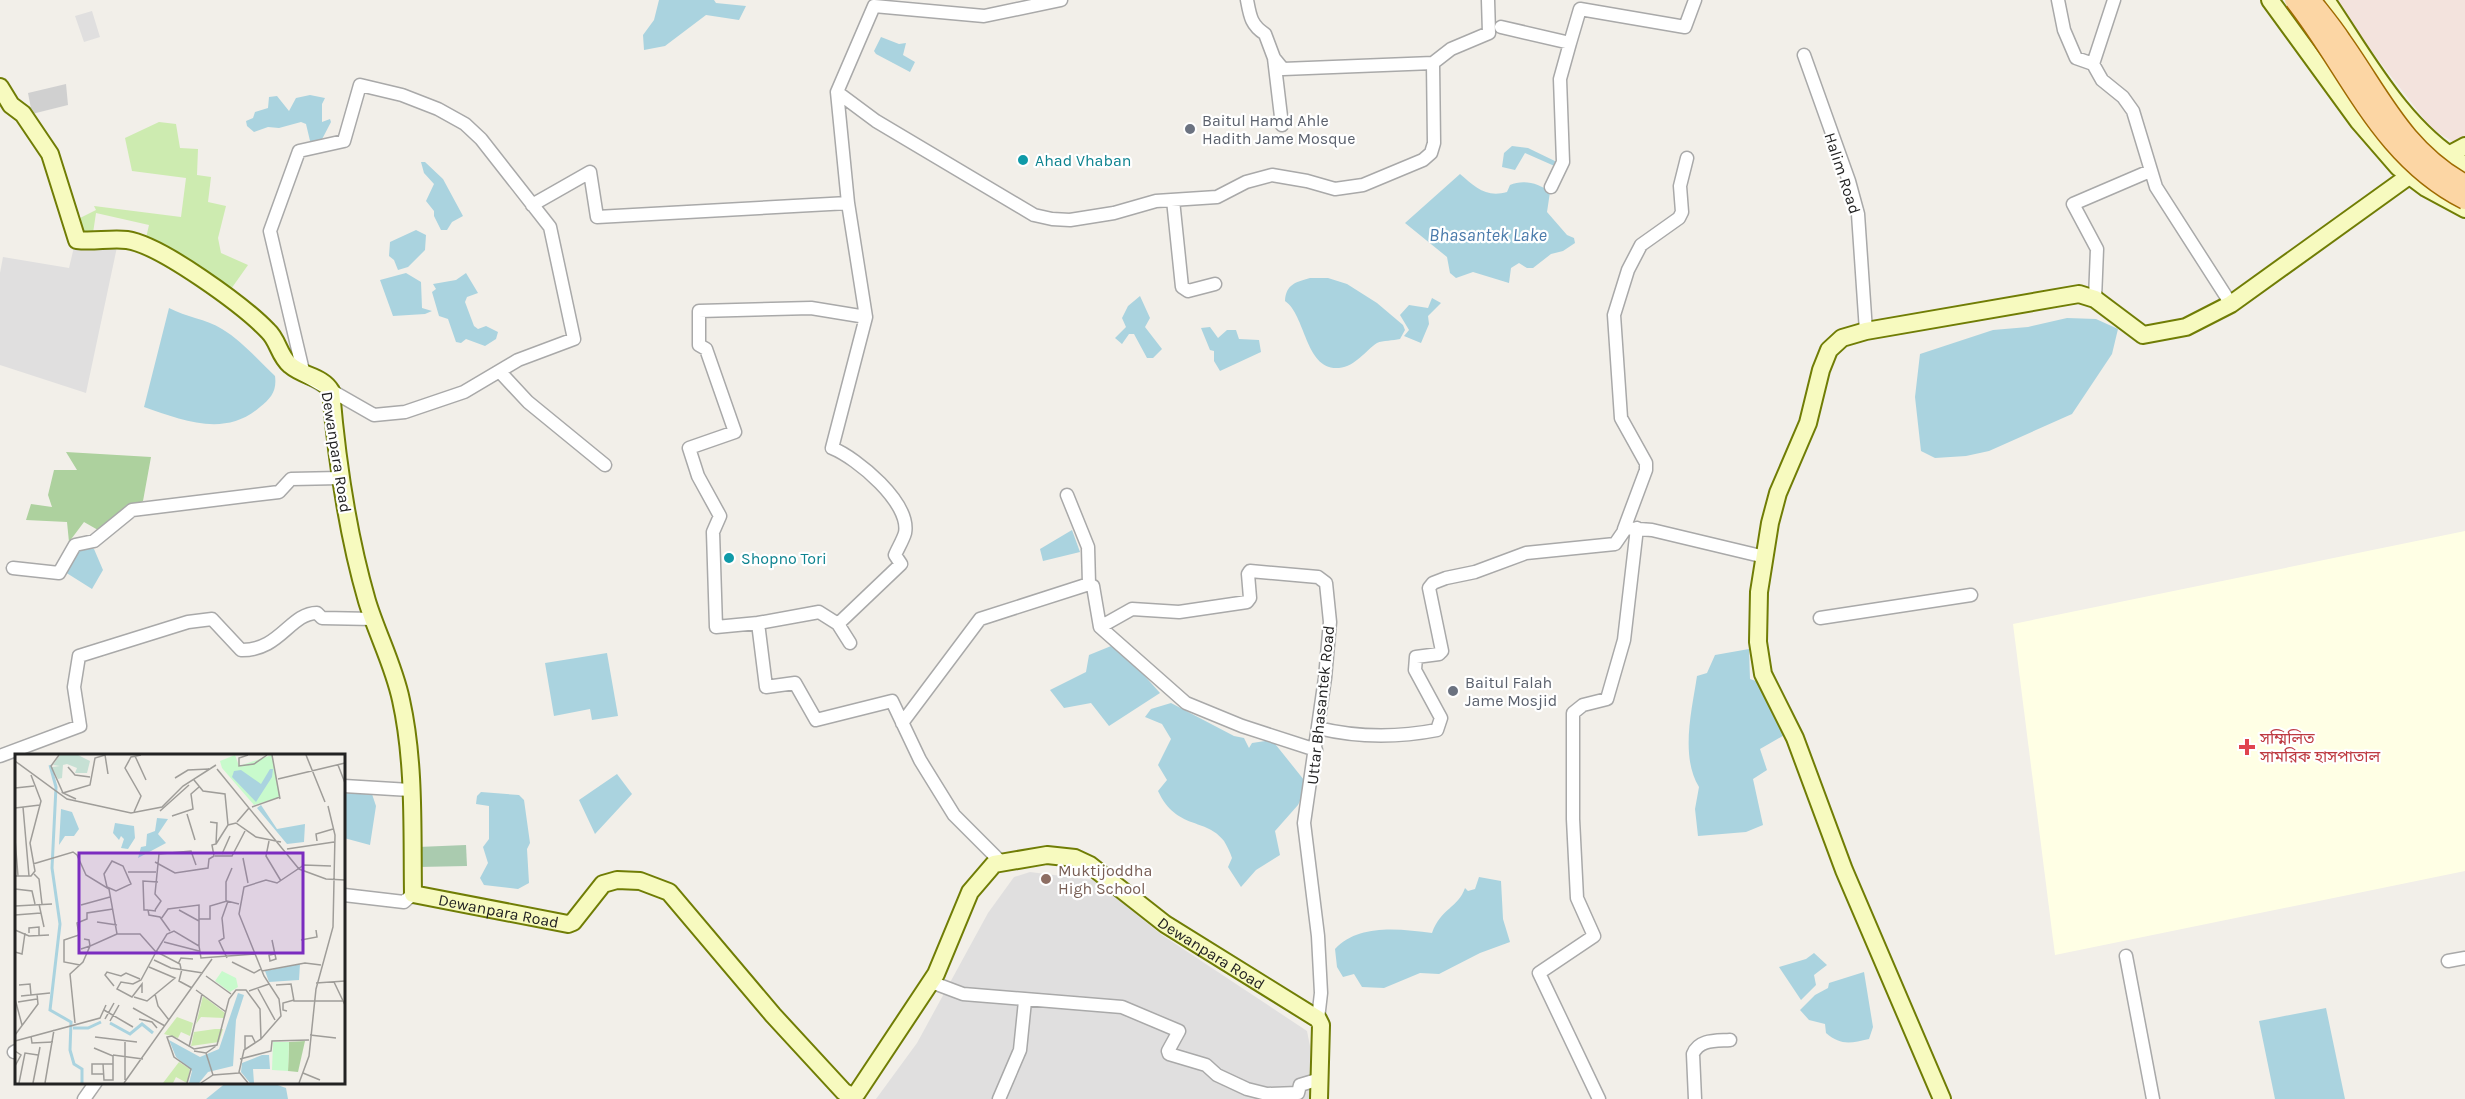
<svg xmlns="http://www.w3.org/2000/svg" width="2465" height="1099" font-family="Karla,'Noto Sans Bengali',sans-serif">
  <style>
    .residential { fill: #e0dfdf }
    .education { fill: #ffffe5 }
    .religious { fill: #d0d0d0 }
    .military { fill: #f3e3dd }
    .grass { fill: #cdebb0 }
    .forest { fill: #add19e }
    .cemetery { fill: #aacbaf }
    .water { fill: #aad3df }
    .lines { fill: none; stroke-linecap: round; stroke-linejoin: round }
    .street-casing { stroke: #a9a9a9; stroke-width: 15 }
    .secondary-casing { stroke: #707d05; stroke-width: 20 }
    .street { stroke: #fff; stroke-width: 12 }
    .secondary { stroke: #f7fabf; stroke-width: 16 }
    .primary-bridge-casing { stroke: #a06b00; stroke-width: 21; stroke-linecap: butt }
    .primary-bridge { stroke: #fcd6a4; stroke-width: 18 }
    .worship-dot { fill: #6b7280; stroke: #fff; stroke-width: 2 }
    .culture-dot { fill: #0f9aa8; stroke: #fff; stroke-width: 2 }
    .health-dot { fill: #e0444e; stroke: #fff; stroke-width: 2 }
    .education-dot { fill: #8d6e63; stroke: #fff; stroke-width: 2 }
    .labels { text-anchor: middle; stroke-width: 4.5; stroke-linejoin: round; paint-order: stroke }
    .worship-label { font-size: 16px; fill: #5b616d; stroke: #fff; text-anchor: start }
    .culture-label { font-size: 16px; fill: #0d838f; stroke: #fff; text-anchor: start }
    .street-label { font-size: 16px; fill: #222; stroke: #fff }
    .health-label { font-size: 16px; fill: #be3a42; stroke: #fff; text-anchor: start }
    .education-label { font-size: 16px; fill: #785e54; stroke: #fff; text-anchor: start }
    .water-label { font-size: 18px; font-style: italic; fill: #4a7aab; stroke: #fff }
    .inset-river { fill: none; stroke: #aad3df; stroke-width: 3 }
    .inset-road { fill: none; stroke: #9f9d99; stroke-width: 1.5 }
    .view { fill: #7b2cbf; fill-opacity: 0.15; stroke: #7b2cbf; stroke-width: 3 }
    .inset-edge { fill: none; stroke: #222; stroke-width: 3 }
  </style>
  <rect width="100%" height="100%" fill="#f2efe9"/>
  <path class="residential" d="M 92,11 L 100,37 L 84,42 L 75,16 Z
    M 74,247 L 117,247 L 86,393 L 0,365 L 0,273 L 3,257 L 69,268 Z
    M 1030,872 L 1094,880 L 1162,935 L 1307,1031 L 1310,1046 L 1310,1099 L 876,1099 L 917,1043 L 988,913 L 1014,877 Z"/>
  <path class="education" d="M 2465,531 L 2465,871 L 2055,955 L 2013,624 Z"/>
  <path class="religious" d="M 66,84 L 68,105 L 32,114 L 28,93 Z"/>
  <path class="military" d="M 2332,0 L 2465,0 L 2465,149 L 2432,129 Z"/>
  <path class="grass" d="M 159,122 L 176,124 L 180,148 L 198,149 L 197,175 L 211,177 L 208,202 L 226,206 L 218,238 L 221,253 L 248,265 L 231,289 L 194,262 L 146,238 L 149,225 L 96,213 L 93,233 L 82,232 L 78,219 L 96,210 L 94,206 L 181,217 L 186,178 L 132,171 L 125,138 Z"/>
  <path class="forest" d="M 66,452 L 151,457 L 143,501 L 98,530 L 84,522 L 69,542 L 67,522 L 26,520 L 31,504 L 52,507 L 48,495 L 54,470 L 77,470 Z"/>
  <path class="cemetery" d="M 466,845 L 467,866 L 418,867 L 418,847 Z"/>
  <path class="water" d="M 659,0 L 714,0 L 716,3 L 746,6 L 739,20 L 706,15 L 665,46 L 644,50 L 643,35 L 654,20 Z
    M 881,37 L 899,44 L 906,43 L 903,55 L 915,62 L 910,72 L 876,54 L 874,51 Z
    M 310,95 L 325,98 L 322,104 L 322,122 L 330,119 L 331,122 L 319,145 L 311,145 L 306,124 L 301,122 L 279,128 L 268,127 L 254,132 L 247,126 L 246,121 L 253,118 L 255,112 L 268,108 L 269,97 L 277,96 L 289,111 L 296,98 Z
    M 1512,146 L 1528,148 L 1559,163 L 1559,168 L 1525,153 L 1515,170 L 1502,167 L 1504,153 Z
    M 421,162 L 425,162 L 443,179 L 463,216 L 452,222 L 447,230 L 441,230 L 434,216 L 434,211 L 426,201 L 434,184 L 424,173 Z
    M 1460,174 C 1475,187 1486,198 1507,192 L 1510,185 C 1523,179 1539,183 1550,192 L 1547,212 L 1567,235 L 1574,238 L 1575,243 L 1563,251 L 1551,254 L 1533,268 L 1527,268 L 1519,263 L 1511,268 L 1509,283 L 1473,272 L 1456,278 L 1450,273 L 1447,257 L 1405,223 Z
    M 416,230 L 426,235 L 425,250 L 408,267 L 398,270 L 394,260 L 389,256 L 390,242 Z
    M 406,273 L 421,282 L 422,308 L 432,311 L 425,314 L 393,316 L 380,280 Z
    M 466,273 L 478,293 L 467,297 L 465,302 L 474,326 L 478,329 L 486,326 L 498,332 L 496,339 L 485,346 L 466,339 L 461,343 L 456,342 L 448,319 L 439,316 L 432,292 L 436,289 L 433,284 L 456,280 Z
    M 1310,278 L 1328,278 L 1347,284 L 1377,303 L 1403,325 L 1405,330 L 1400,339 C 1393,341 1383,340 1377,343 C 1365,351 1356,366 1339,368 C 1305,371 1306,315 1285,301 C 1286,284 1296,282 1310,278 Z
    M 1140,296 L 1150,318 L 1145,327 L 1162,349 L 1153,358 L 1147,358 L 1134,334 L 1129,334 L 1122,344 L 1115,338 L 1126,327 L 1122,318 L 1128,306 Z
    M 1432,298 L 1441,303 L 1428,316 L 1429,324 L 1421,343 L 1404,336 L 1409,330 L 1400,315 L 1409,305 L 1428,308 Z
    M 169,308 C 186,317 206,319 222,329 C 242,341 258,360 275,376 C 277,391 271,398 260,407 C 225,438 182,420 144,407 Z
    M 2067,318 L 2096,319 L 2118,329 L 2112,354 L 2072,414 L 1989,451 L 1966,456 L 1935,458 L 1921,451 L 1915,397 L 1920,354 L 1993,330 L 2028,327 Z
    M 1210,327 L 1218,338 L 1227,330 L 1236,330 L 1239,339 L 1259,340 L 1261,352 L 1220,371 L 1214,361 L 1214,351 L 1210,350 L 1201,328 Z
    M 1072,530 L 1080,552 L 1043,561 L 1040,549 Z
    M 87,546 L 94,549 L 103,570 L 92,589 L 65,572 L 78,549 Z
    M 1116,644 L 1160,693 L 1109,726 L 1091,703 L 1064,708 L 1050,690 L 1086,672 L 1089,655 Z
    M 1749,649 L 1750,679 L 1762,683 L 1788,733 L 1760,749 L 1767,770 L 1753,779 L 1763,825 L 1746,832 L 1698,836 L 1695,809 L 1699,787 C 1680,756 1692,710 1697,676 L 1707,673 L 1715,655 Z
    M 607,653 L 618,716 L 592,720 L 590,709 L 554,716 L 545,663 Z
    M 1171,703 L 1234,736 L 1244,738 L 1249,748 L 1252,743 L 1272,740 L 1308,785 L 1298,805 L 1275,831 L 1280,855 L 1256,870 L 1241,887 L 1228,867 L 1232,858 C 1230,852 1227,846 1224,841 C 1206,817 1177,831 1158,791 L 1167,780 L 1158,765 L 1171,739 L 1162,724 L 1145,717 L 1151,709 Z
    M 617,774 L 632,794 L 595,834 L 579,800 Z
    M 344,791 L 372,794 L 376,806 L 370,845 L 344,838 Z
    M 481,792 L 519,795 L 524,800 L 530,843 L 527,849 L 529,883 L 518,889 L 484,885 L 480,878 L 488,863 L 483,847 L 489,839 L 489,806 L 476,804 L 477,796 Z
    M 1479,877 L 1501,881 L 1503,919 L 1510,942 L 1480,953 L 1439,974 L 1420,973 L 1384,988 L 1362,987 L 1354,974 L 1343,977 L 1337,967 L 1335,949 C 1359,923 1401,929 1432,933 C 1441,908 1458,908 1465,888 L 1468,891 L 1475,889 Z
    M 1814,953 L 1827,965 L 1814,975 L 1816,985 L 1801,1000 L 1779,967 L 1806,959 Z
    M 1864,972 L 1873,1027 L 1869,1039 C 1851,1043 1841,1046 1826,1033 L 1825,1024 L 1809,1020 L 1800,1010 L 1815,995 L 1828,988 L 1829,983 Z
    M 2326,1008 L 2345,1099 L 2275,1099 L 2259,1021 Z
    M 227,1082 L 272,1083 L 286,1088 L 288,1099 L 206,1099 Z"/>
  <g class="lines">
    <defs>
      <path id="street" d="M 1247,0 C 1250,16 1251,25 1265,34 L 1274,58 L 1282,125
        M 2058,0 L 2064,30 L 2076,58 L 2093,64 L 2102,80 L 2123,97 L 2133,111 L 2156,187 L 2231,304
        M 1501,27 L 1570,43 L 1580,9 L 1685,27 L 1695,0
        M 1804,55 L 1849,181 L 1858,214 L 1866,331
        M 1274,58 L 1283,69 L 1433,63 L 1451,49 L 1489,33 L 1488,0
        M 2093,64 L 2114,0
        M 360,85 L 402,95 L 438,109 L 465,124 L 481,139 L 550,227 L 574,339 L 518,360 L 464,392 L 405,412 L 374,415 L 304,375 L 270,231 L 299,151 L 344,141 Z
        M 837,92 L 876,121 L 1034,215 L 1052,219 L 1070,220 L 1114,213 L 1156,201 L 1217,197 L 1246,182 L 1272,175 L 1307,181 L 1335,189 L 1363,185 L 1423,160 L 1431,153 L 1434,143 L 1433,63
        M 1551,187 L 1563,162 L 1560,79 L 1570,43
        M 1173,200 L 1182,287 L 1188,291 L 1215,284
        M 532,205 L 590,172 L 597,217 L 848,203
        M 2095,299 L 2097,249 L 2073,204 L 2150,171
        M 506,367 L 500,372 L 528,402 L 605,465
        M 1067,495 L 1088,547 L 1089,584
        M 1624,529 L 1646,470 L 1646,463 L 1621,418 L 1614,315 L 1628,270 L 1641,245 L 1679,218 L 1682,212 L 1680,186 L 1687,158
        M 13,568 L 59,573 L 75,545 L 94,541 L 132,510 L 279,492 L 291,479 L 340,478
        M 1820,618 L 1971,595
        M 758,623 L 716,627 L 713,532 L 720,516 L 698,476 L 689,448 L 735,432 L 706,349 L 699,345 L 699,311 L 811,308 L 866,317
        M 838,624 L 901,564 L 895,555 C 898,548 903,540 905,533 C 911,503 857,458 832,448 L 866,317 L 848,203 L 837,92 L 874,6 L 984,16 L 1061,0
        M 1100,627 L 1186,703 L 1242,726 L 1316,750
        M 850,643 L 838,624 L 819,612 L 758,623 L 766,687 L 795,683 L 816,720 L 892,701 L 920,760 L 954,815 L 1002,863
        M 902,723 L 980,619 L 1089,584 L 1093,586 L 1100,627 L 1132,609 L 1179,612 L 1247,602 L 1250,598 L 1248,574 L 1250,571 L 1318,577 L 1326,583 L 1330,622 L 1325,678 L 1304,823 L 1318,936 L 1321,993 L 1318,1019
        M 1318,728 C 1359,738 1396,738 1437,730 L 1441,718 L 1415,670 L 1416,657 L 1439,654 L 1442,651 L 1429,588 L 1433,583 L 1446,578 L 1475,572 L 1526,553 L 1615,544 L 1626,528 L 1652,530 L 1765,557
        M 0,756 L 80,726 L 74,687 L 79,656 L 188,622 L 212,619 L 241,650 C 280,651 290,613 317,613 L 322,618 L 374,619
        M 344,786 L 410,790
        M 344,895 L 404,902 L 413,894
        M 2126,956 L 2153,1099
        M 2448,961 L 2465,958
        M 931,982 L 963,994 L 1122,1007 L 1179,1031 L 1168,1051 L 1169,1054 L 1206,1065 L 1217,1075 L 1247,1089 L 1267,1094 L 1298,1093 L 1300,1085 L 1320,1079
        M 14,1052 L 16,1051
        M 84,1099 L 96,1082
        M 999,1099 L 1020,1050 L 1025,1001
        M 1599,1099 L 1539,973 L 1594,936 L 1577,898 L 1573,819 L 1573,713 L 1583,705 L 1607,699 L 1624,640 L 1637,528
        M 1695,1099 L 1693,1054 C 1699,1039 1716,1041 1730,1040"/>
      <g id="secondary">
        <path d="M 2270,0 L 2359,122 L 2398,167 L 2426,188 L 2465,209"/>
        <path d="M 2326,0 C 2365,57 2403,130 2465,165"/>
        <path id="s1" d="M 0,87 L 11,105 L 23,114 L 50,154 L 77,240 C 93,242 111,238 127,240 C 161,245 244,306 268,331 C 278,340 279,356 290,365 C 304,377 322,376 331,391 C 337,462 347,532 367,601 C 377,634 394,666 401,700 C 415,763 412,830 413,894 L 568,924 L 573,922 L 603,884 L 617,880 L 640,881 L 669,892 L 773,1015 L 844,1092 L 850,1095 L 857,1093 L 936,974 L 970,892 L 994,864 L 1047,855 L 1075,858 L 1090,865 L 1165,924 L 1318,1019 L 1321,1025 L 1319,1099"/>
        <path d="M 1942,1099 L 1844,870 L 1795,738 L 1763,674 L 1758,642 L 1759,592 L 1770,523 L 1778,493 L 1808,423 L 1821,370 L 1829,350 L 1842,338 L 1866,331 L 2079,294 L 2095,299 L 2143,335 L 2186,327 L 2231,304 L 2409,176 L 2465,146"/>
      </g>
    </defs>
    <use href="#street" class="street-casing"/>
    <use href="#secondary" class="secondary-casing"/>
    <use href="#street" class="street"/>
    <use href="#secondary" class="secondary"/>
    <defs>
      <path id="primary-bridge" d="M 2294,0 C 2350,71 2380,157 2465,200
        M 2311,0 C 2322,14 2333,27 2342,41 C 2381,96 2403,149 2465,184"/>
    </defs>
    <use href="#primary-bridge" class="primary-bridge-casing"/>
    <use href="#primary-bridge" class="primary-bridge"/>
  </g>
  <g class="worship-dot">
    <circle cx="1190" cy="129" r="6"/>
    <circle cx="1453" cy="691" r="6"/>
  </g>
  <g class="culture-dot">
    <circle cx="1023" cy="160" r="6"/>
    <circle cx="729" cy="558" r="6"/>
  </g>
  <path class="health-dot" d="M2244 738h6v6h6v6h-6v6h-6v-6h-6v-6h6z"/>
  <circle class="education-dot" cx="1046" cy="879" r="6"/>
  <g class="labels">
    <g class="worship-label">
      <text x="1202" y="126">Baitul Hamd Ahle<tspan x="1202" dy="18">Hadith Jame Mosque</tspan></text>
      <text x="1465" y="688">Baitul Falah<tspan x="1465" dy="18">Jame Mosjid</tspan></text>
    </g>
    <g class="culture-label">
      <text x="1035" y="166">Ahad Vhaban</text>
      <text x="741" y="564">Shopno Tori</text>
    </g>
    <g class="street-label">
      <text transform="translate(1843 173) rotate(72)" y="6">Halim Road</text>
      <text transform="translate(337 452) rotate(81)" y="6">Dewanpara Road</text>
      <text transform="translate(1320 705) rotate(-84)" y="6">Uttar Bhasantek Road</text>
      <text dy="6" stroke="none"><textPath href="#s1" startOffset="1084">Dewanpara Road</textPath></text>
      <text dy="6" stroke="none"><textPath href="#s1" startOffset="2074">Dewanpara Road</textPath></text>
    </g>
    <g class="health-label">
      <text x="2260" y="744">সম্মিলিত<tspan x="2260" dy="18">সামরিক হাসপাতাল</tspan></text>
    </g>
    <g class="education-label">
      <text x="1058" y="876">Muktijoddha<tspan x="1058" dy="18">High School</tspan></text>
    </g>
    <g class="water-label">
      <text x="1488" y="241">Bhasantek Lake</text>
    </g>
  </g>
  <g transform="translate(15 754)">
    <rect width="330" height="330" fill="#f2efe9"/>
    <path d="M 188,242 L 210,259 L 209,264 L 186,263 L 181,270 ZM 162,263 L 178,269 L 175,282 L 166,278 L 163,284 L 149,280 ZM 200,275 L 208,275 L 204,288 L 176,292 L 179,278 ZM 164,308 L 175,315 L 172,329 L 161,323 L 158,329 L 148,329 Z" fill="#cdebb0"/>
    <path d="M 290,287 L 283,318 L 273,317 L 274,288 Z" fill="#add19e"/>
    <path d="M 45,1 L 63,1 L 75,7 L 72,19 L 60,19 L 62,14 L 52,10 L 48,11 L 47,24 L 43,25 L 37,13 L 45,12 L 38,11 Z" fill="#c6e0d4"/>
    <path d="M 220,1 L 224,12 L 257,1 L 265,43 L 239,51 L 207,14 L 205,7 ZM 207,217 L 221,224 L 223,233 L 215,238 L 200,227 ZM 258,288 L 274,288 L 273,317 L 257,316 Z" fill="#c8facc"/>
    <path d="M 255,15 L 258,15 L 257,23 L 241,48 L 217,23 L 219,17 L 226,16 L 246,30 ZM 246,51 L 262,75 L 290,70 L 289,88 L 272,90 L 242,54 ZM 46,55 L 57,58 L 64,75 L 59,82 L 50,82 L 44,91 ZM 142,64 L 153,65 L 143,80 L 151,89 L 123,104 L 126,93 L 131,92 L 132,80 L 140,77 ZM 100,69 L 119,72 L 120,84 L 113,95 L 106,94 L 109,85 L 106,82 L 104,86 L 98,79 ZM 285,210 L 284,226 L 254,228 L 250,217 ZM 223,239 L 229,241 L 221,266 L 218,312 L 193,318 L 184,329 L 174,329 L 177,317 L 161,303 L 154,286 L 185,303 L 204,295 ZM 247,301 L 254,301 L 255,315 L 238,315 L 239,329 L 235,329 L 226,318 L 227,309 Z" fill="#aad3df"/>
    <path class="inset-river" d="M 35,11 L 41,33 L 37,114 L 45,170 L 35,256 L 56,268 L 55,296 L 59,310 L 67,315 L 67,329M 95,269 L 115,280 L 127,270 L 138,279M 58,274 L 73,274 L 86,268"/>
    <path class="inset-road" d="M 44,1 L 36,12 L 48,39M 90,1 L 93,20M 233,1 L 224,4 L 224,12 L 239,10 L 252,1M 257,1 L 265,45M 291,1 L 310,48M 120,2 L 131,26M 0,7 L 52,45 L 116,59 L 147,53 L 168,32 L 201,11M 323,11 L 330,29M 53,13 L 60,21 L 75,23M 202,15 L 284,115 L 311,125 L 330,126M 160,24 L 173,16 L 194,15M 263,25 L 330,9M 179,26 L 188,37 L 210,40 L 213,71 L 201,90M 0,34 L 19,32M 61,45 L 48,39 L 75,31 L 80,4 L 90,1M 8,53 L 14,122M 237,53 L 265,43M 0,54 L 25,51M 145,57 L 174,31M 119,58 L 126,42 L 110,14 L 116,3 L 126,1M 172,60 L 180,86M 157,62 L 178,55 L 176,40 L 184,33M 222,68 L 234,54M 213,71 L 221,69 L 241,83 L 266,88M 0,85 L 3,122M 254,87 L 251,102 L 266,127M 302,87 L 301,80 L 318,75M 272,95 L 319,88M 207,100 L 215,82M 200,102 L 217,102 L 230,77M 228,104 L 233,129M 97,107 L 108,112 L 116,130 L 101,137 L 92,133 L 89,120 ZM 140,108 L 160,119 L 193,114 L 194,105 L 199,102 L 197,91 L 201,90 L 202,69 L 195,68M 18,110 L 58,98 L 62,101 L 71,121 L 94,135 L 102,180 L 125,180 L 141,198 L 152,180 L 159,177 L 184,192 L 186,204 L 240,200M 113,118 L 141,118M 19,120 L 24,125 L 27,150M 0,122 L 16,122 L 20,117 L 15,89 L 26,47 L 16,21M 0,135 L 17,137 L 20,150M 211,147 L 211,128 L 217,114M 24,150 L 29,173M 66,151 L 95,143M 0,152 L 37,150M 133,156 L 129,156 L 128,127 L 143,128M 140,156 L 146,147 L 140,140 L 144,100 L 176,97 L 181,111M 164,156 L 184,167M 141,157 L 133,156 L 134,161 L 145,163 L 155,177M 0,161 L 26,159M 146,165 L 153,155 L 184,151 L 184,192M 184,165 L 195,165 L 195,152 L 212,147 L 224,150M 82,168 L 102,171M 0,176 L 14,182 L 34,181M 14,179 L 14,174 L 24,173 L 24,181M 257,186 L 261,205 L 255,207 L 254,201 L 260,200M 286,186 L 302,183 L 301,176M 149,188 L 184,197M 66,195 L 75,192 L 74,186 L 69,185M 0,198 L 7,200 L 10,179M 142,198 L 165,210 L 166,215M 212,204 L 204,187 L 209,184 L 207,164 L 213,147M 139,206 L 156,214 L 188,219M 217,208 L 239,219 L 246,215M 163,210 L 166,204 L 178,205M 65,211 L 49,208 L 49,186 L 64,181 L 62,169 L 72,165 L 72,159 L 98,155M 167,215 L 164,227 L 177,234M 247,217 L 290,209 L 306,211M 191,222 L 216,240M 319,228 L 330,251M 301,229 L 330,227M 4,231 L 15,230 L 16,241M 261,231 L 276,230 L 279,247 L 328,247M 99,232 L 90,221 L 92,218 L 106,222 L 111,219 L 125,225M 243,235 L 260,266M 181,236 L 211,258M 234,237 L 254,230M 127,239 L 127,230 L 117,243 L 102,235 L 106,228 L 118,230 L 126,226 L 141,198M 140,240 L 143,252 L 154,266M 6,242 L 35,239M 119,243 L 132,247 L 160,224 L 134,213M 0,245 L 7,271M 3,248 L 22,245M 118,254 L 150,272M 89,256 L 118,273M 272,257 L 268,256 L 268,249 L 279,246M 90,265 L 99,249M 124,265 L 137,268 L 142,274M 95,267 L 104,251M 60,269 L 55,220 L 68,208 L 75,192 L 102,180M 0,281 L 23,250 L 22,240M 295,281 L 321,284M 16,282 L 17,289 L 38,288M 80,283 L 122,288M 0,287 L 85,264 L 91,251M 110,288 L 110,326M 174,293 L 187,240M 79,294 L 98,302 L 98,326 L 89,326 L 88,310M 230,295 L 230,282 L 237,282 L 240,288M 0,297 L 6,301 L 0,312M 179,297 L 191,299 L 201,292M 191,299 L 198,321M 98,301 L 128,305M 225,305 L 256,297 L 257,287 L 294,286M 288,319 L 305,326M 88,320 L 77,320 L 77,310 L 98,310M 4,329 L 10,299 L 23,301M 18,329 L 25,293M 30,329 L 39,276M 109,329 L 197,205M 172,329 L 176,315 L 159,303 L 152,283 L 157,282 L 179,295 L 202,291 L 214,245 L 221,236 L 231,236 L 245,255 L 246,285M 186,329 L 198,321 L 224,319M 233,329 L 224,318 L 229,296 L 246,285 L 266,262 L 264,245 L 249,222 L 224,160 L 229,133 L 251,126 L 262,129 L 289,111 L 316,112M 284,329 L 294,302 L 301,235 L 318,173 L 320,81 L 313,52"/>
    <path class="view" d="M 64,99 L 288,99 L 288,199 L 64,199 Z"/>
    <rect width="330" height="330" class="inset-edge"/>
  </g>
</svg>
